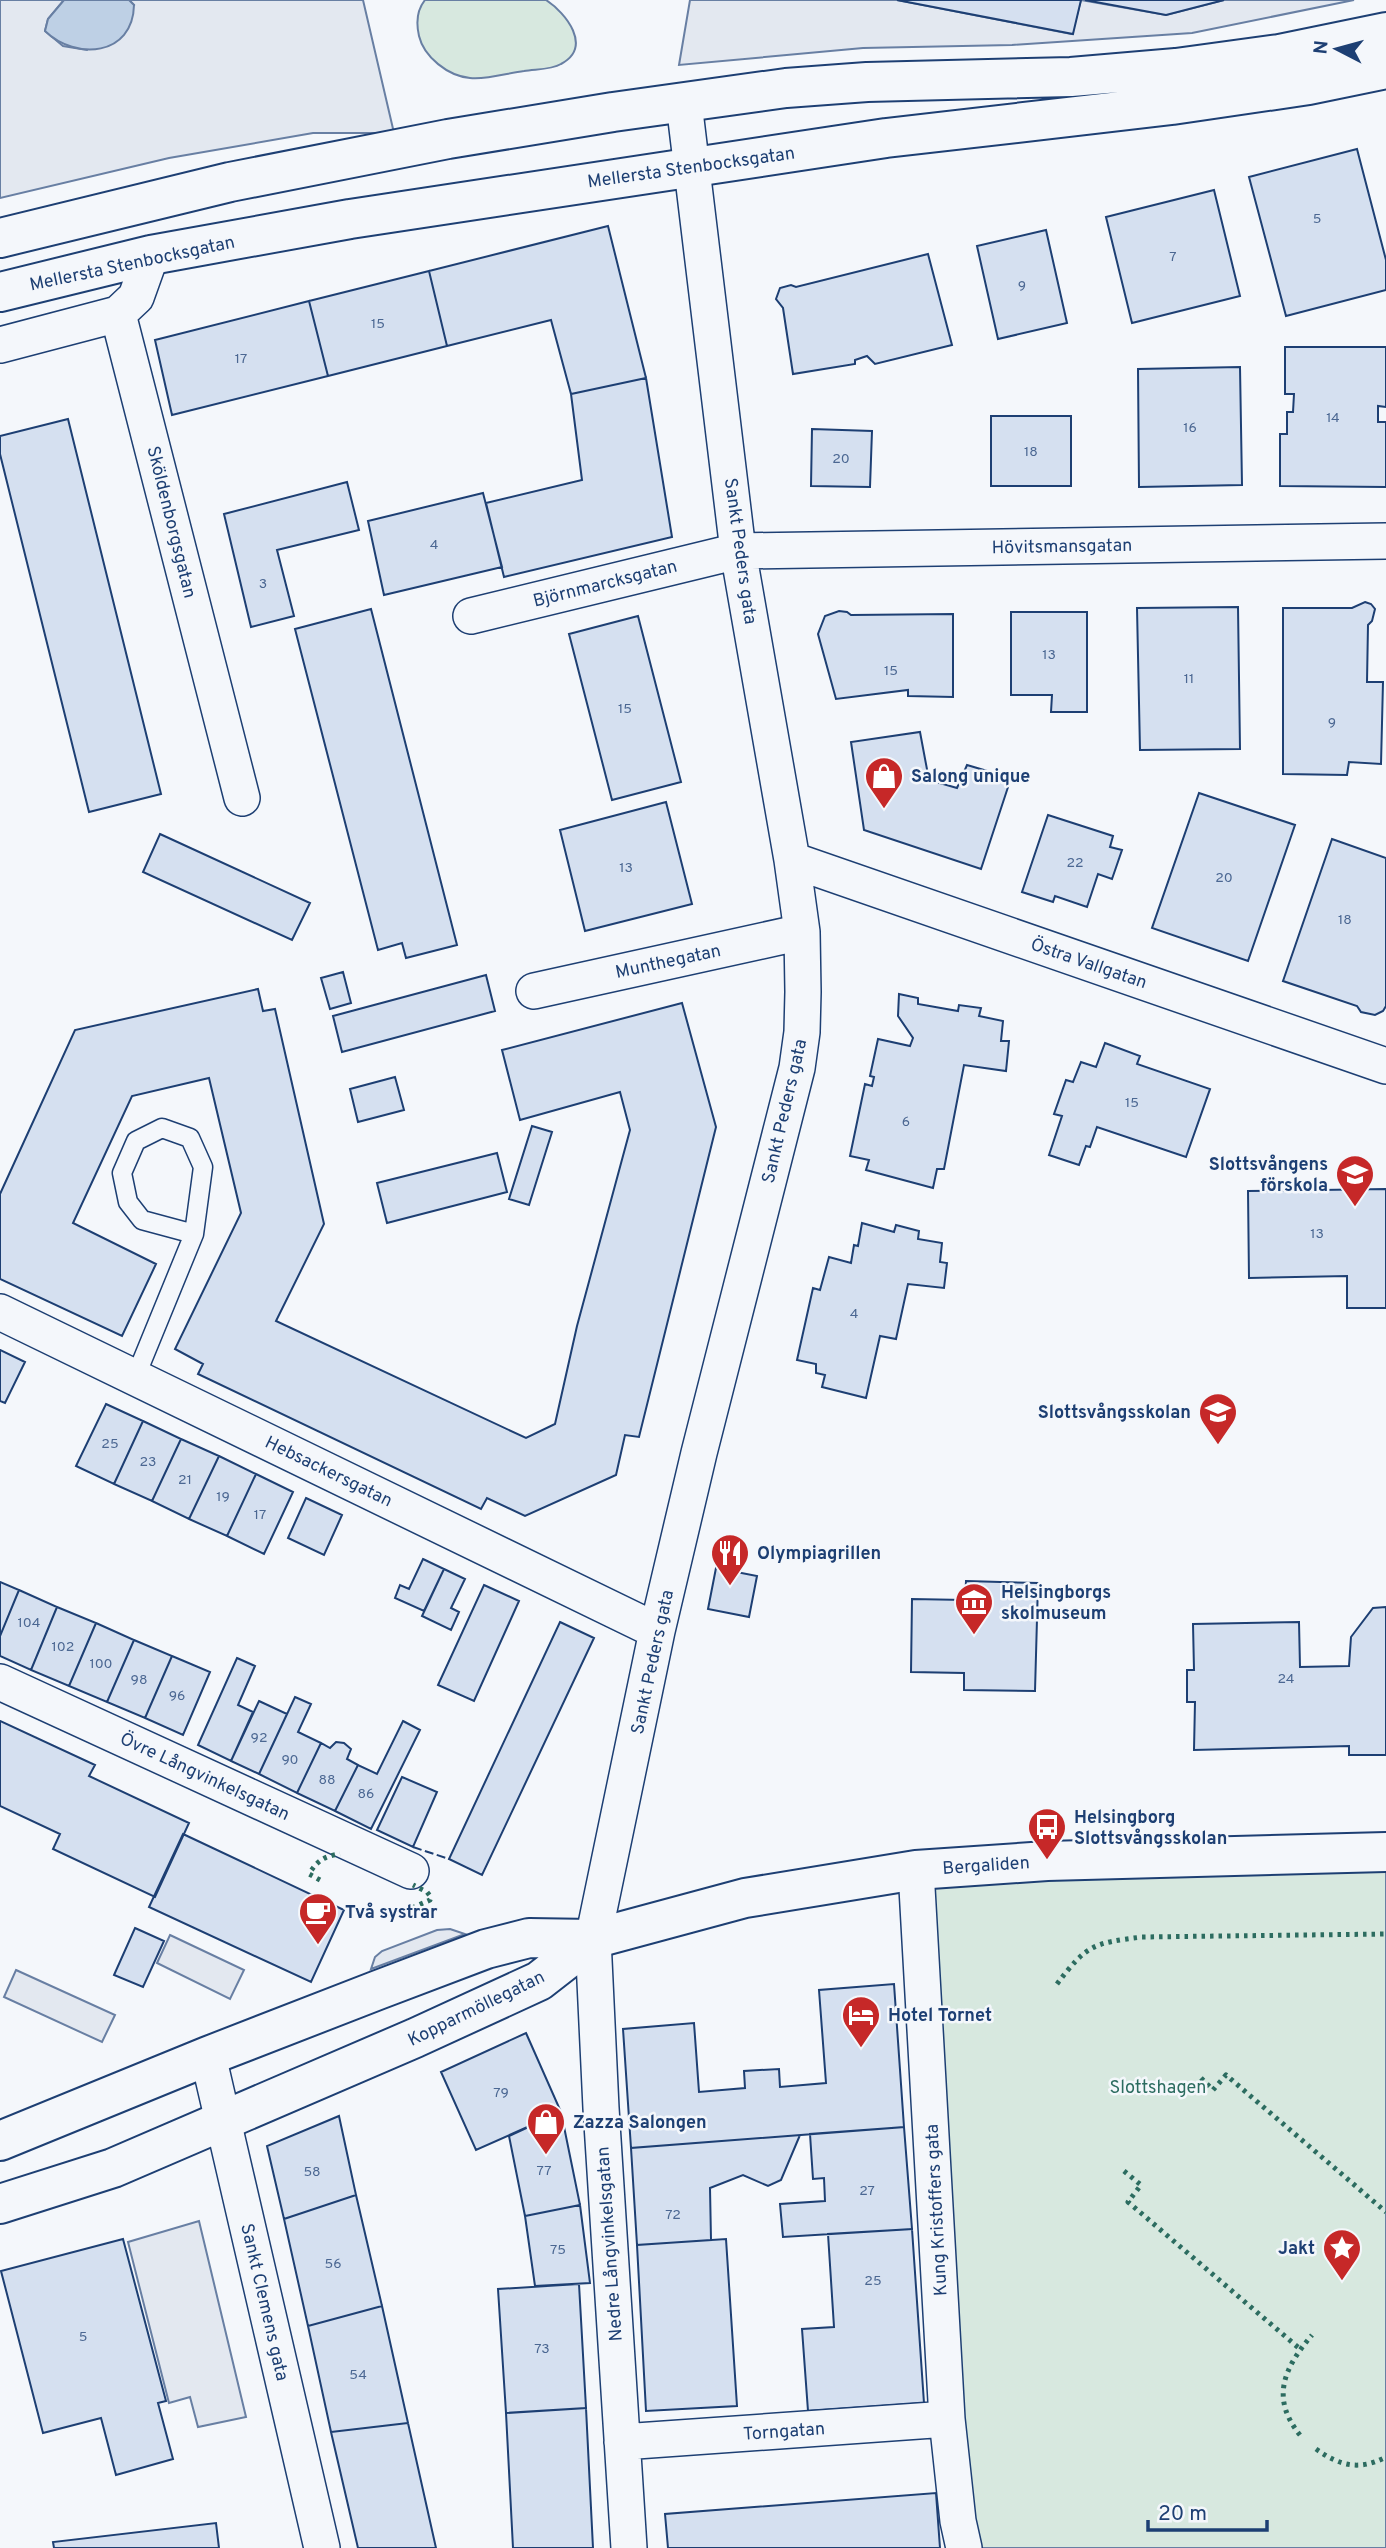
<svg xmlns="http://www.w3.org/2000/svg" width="1386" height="2548" font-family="Overpass,sans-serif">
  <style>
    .green { fill: #d7e8df; stroke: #687fa3; stroke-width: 2 }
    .parking { fill: #e3e8f0; stroke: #687fa3; stroke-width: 2 }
    .water { fill: #bed0e5; stroke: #687fa3; stroke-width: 2 }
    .building { fill: #d5e0f0; stroke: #1d3f73; stroke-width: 2 }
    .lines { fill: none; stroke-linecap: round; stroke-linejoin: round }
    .lane-casing { stroke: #1d3f73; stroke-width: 21 }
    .street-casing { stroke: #1d3f73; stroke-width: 38 }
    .secondary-casing { stroke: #1d3f73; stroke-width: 42 }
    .lane { stroke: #f4f7fb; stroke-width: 18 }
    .street { stroke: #f4f7fb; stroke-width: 35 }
    .secondary { stroke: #f4f7fb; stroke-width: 38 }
    .hedge { stroke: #2c6c60; stroke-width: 5; stroke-dasharray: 3.5 5; stroke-linecap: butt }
    .fence { stroke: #1d3f73; stroke-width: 2; stroke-dasharray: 9 3.5; stroke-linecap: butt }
    .labels { text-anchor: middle; stroke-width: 5; stroke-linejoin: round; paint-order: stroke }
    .number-label { font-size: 14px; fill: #4b6792 }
    .street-label { font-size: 18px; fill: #1d3f73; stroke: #f4f7fb }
    .poi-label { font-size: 18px; font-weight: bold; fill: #1d3f73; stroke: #f4f7fb; text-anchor: start }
    .park-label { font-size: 18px; fill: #2c6c60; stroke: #f4f7fb }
  </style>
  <rect width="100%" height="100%" fill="#f4f7fb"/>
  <path class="green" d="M 425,0 L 546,0 C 566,13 593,47 561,64 C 551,70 535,69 524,71 C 508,73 486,80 470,78 C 448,76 424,57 419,36 C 416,23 417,10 425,0 Z
    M 1386,1852 L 1386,2548 L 964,2548 L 916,1870 Z"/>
  <path class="parking" d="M 0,0 L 64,0 L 48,19 L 45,31 L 63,46 L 87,50 L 134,5 L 129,0 L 363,0 L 394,133 L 313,133 L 169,158 L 0,198 Z
    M 690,0 L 897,0 L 1072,34 L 1081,0 L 1166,15 L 1224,0 L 1354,0 L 1192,33 L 1012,45 L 863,48 L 679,65 Z
    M 450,1929 L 465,1934 L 371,1969 L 375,1957 L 382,1951 L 437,1930 Z
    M 170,1935 L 244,1970 L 230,1999 L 157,1963 Z
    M 16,1970 L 115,2015 L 102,2042 L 4,1997 Z
    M 199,2221 L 246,2417 L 198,2427 L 190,2397 L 169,2403 L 128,2242 Z"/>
  <path class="water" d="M 64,0 L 129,0 L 134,5 C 133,56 76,61 45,31 L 48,19 Z"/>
  <path class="building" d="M 897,0 L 1081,0 L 1073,34 Z
    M 1085,0 L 1224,0 L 1166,15 Z
    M 1357,149 L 1386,260 L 1386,290 L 1286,316 L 1249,177 Z
    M 1214,190 L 1240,296 L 1132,323 L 1106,217 Z
    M 608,226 L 646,378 L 571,394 L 551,320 L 447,346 L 429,271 Z
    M 1046,230 L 1067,323 L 998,339 L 977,246 Z
    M 928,254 L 952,345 L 875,364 L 867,356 L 855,360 L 855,364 L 793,374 L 783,308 L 776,299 L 780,288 L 791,285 L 796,287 Z
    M 429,271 L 447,346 L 328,376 L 309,301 Z
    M 309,301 L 328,376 L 172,415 L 155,340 Z
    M 1285,347 L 1386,347 L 1386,407 L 1378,406 L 1378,422 L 1386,422 L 1386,487 L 1280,486 L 1280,434 L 1287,434 L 1287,412 L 1293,412 L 1294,394 L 1285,394 Z
    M 1240,367 L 1242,485 L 1139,487 L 1138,369 Z
    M 646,378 L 672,537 L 504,577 L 486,503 L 582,480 L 571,394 Z
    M 991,416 L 1071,416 L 1071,486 L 991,486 Z
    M 68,419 L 161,794 L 89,812 L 0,454 L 0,436 Z
    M 812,429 L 872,431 L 870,487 L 811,486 Z
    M 347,482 L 359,530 L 277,550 L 294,616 L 251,627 L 224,514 Z
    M 483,493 L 502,567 L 384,595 L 368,521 Z
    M 1365,602 L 1371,604 L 1375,609 L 1372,621 L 1368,625 L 1367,682 L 1383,682 L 1381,764 L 1349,762 L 1347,775 L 1283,774 L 1283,608 L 1352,608 Z
    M 1238,607 L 1240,749 L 1140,750 L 1137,608 Z
    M 371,609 L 457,945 L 406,958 L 402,943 L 378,950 L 295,629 Z
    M 839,611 L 847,612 L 851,615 L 953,614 L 953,697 L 908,696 L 908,690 L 836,699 L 818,634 L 825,616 Z
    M 1011,612 L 1087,612 L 1087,712 L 1051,712 L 1052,695 L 1011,695 Z
    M 638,616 L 681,782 L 612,800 L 569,634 Z
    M 920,732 L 929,780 L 957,788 L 967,765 L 1011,778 L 981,869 L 864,830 L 851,742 Z
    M 1199,793 L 1295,825 L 1248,961 L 1152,928 Z
    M 666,802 L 692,904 L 585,931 L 560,830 Z
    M 1048,815 L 1113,836 L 1110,847 L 1122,850 L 1112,879 L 1098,874 L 1087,907 L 1055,896 L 1053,902 L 1022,892 Z
    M 160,834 L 310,903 L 292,940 L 143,872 Z
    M 1332,839 L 1386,858 L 1386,1006 L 1383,1011 L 1375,1015 L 1361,1012 L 1357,1006 L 1283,981 Z
    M 343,972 L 351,1003 L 330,1009 L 321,978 Z
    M 486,975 L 495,1011 L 342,1052 L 333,1016 Z
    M 258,989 L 263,1011 L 275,1009 L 324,1224 L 276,1321 L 526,1438 L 555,1424 L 577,1326 L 630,1130 L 620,1092 L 520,1120 L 502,1050 L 682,1003 L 716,1127 L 639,1437 L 625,1435 L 616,1475 L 525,1516 L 487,1498 L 481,1509 L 198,1374 L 203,1364 L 175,1349 L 241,1213 L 209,1078 L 132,1096 L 73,1223 L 156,1264 L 122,1336 L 0,1279 L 0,1194 L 75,1030 Z
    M 899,994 L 918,998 L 918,1004 L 958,1011 L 959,1005 L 981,1008 L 979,1016 L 1003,1021 L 1001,1041 L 1009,1041 L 1006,1071 L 964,1065 L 944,1169 L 937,1169 L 933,1188 L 866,1170 L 869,1160 L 850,1156 L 865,1084 L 872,1086 L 874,1077 L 870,1076 L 878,1039 L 910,1046 L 913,1038 L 898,1016 Z
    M 1105,1043 L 1140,1056 L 1137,1064 L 1210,1089 L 1186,1157 L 1097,1127 L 1090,1147 L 1086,1146 L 1079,1165 L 1049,1155 L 1062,1116 L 1054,1114 L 1066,1080 L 1073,1082 L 1081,1062 L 1096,1067 Z
    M 395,1077 L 404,1110 L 358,1122 L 350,1089 Z
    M 532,1126 L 552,1132 L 529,1205 L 509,1199 Z
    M 497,1153 L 507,1192 L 387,1223 L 377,1183 Z
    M 1386,1189 L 1386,1308 L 1347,1308 L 1347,1276 L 1249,1278 L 1248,1191 Z
    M 862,1223 L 894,1232 L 896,1225 L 919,1231 L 918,1239 L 942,1243 L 940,1262 L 947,1263 L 944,1288 L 908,1284 L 896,1339 L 880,1336 L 866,1398 L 822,1387 L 825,1375 L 816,1373 L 816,1364 L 797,1360 L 813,1288 L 820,1290 L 829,1257 L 851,1263 L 854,1245 L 858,1246 Z
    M 0,1350 L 25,1362 L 5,1403 L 0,1401 Z
    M 106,1404 L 143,1421 L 114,1484 L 76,1466 Z
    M 143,1421 L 181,1439 L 152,1501 L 114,1484 Z
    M 181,1439 L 219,1456 L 189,1519 L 152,1501 Z
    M 219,1456 L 256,1474 L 227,1536 L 189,1519 Z
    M 256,1474 L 293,1492 L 264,1554 L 227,1536 Z
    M 306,1498 L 342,1515 L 324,1555 L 288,1538 Z
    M 423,1559 L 444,1569 L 424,1611 L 395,1598 L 400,1585 L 409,1589 Z
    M 716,1568 L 757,1576 L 749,1617 L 708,1609 Z
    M 444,1569 L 465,1579 L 451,1608 L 459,1612 L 451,1630 L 422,1616 Z
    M 966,1581 L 1038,1583 L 1035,1691 L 964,1690 L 964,1673 L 911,1672 L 912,1599 L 965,1600 Z
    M 0,1582 L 19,1590 L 0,1636 Z
    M 484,1585 L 519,1601 L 474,1701 L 438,1685 Z
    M 19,1590 L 57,1607 L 31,1670 L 0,1656 L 0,1636 Z
    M 57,1607 L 96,1623 L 69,1686 L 31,1670 Z
    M 1386,1607 L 1386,1755 L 1349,1755 L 1349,1746 L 1194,1750 L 1195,1702 L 1187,1702 L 1187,1670 L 1194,1670 L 1193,1624 L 1299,1622 L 1300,1667 L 1349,1666 L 1351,1637 L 1373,1608 Z
    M 560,1622 L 594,1638 L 482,1875 L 449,1859 Z
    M 96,1623 L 134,1640 L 107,1702 L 69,1686 Z
    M 134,1640 L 172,1656 L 145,1718 L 107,1702 Z
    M 172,1656 L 210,1672 L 183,1735 L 145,1718 Z
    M 237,1658 L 255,1666 L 238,1705 L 253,1712 L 231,1761 L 198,1745 Z
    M 295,1697 L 311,1704 L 298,1732 L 321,1743 L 297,1793 L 259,1774 Z
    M 259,1701 L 287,1714 L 259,1774 L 231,1761 Z
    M 0,1721 L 95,1765 L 89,1776 L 189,1823 L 155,1897 L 53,1849 L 60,1834 L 0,1806 Z
    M 403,1721 L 420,1730 L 371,1829 L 335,1811 L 358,1765 L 377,1774 Z
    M 336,1742 L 344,1743 L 351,1749 L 347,1759 L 358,1765 L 335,1811 L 297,1793 L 321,1743 L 330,1748 Z
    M 402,1777 L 437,1792 L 413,1847 L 377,1830 Z
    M 183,1834 L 344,1910 L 311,1982 L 149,1907 Z
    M 135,1928 L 164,1941 L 143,1987 L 114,1975 Z
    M 894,1984 L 904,2127 L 631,2148 L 623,2029 L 694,2023 L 699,2092 L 745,2088 L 744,2071 L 779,2069 L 780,2087 L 826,2083 L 819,1990 Z
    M 526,2033 L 561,2112 L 476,2150 L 441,2072 Z
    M 561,2112 L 580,2205 L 525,2216 L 509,2136 Z
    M 339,2116 L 356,2195 L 284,2219 L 267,2146 Z
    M 904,2127 L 912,2229 L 783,2237 L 780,2204 L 825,2201 L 824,2178 L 813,2179 L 810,2134 Z
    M 800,2135 L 781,2180 L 768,2186 L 743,2175 L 710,2188 L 711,2240 L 637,2245 L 631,2148 Z
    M 356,2195 L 382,2306 L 308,2326 L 284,2219 Z
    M 580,2205 L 590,2283 L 535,2286 L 525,2216 Z
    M 912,2229 L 924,2403 L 808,2411 L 802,2329 L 834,2327 L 828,2234 Z
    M 123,2239 L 166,2401 L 158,2403 L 173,2459 L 116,2475 L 101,2418 L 43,2433 L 1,2271 Z
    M 726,2239 L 737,2406 L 646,2411 L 637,2245 Z
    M 579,2284 L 586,2408 L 506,2413 L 498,2289 Z
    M 382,2306 L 408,2423 L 331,2432 L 308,2326 Z
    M 586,2408 L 593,2548 L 513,2548 L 506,2413 Z
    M 408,2423 L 436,2548 L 358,2548 L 331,2432 Z
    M 936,2493 L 940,2548 L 668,2548 L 665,2514 Z
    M 216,2523 L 219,2548 L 54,2548 L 53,2542 Z"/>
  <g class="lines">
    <defs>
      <path id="lane" d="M 135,1378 L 194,1234 L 203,1167 L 190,1138 L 162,1128 L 136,1141 L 122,1173 L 128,1202 L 142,1220 L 194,1234"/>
      <path id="street" d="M 118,314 L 242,798
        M 0,345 L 118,314 L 136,297 L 151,255
        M 471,616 L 738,551 L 1386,541
        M 792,860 L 1386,1066
        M 534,991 L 802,932
        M 0,1312 L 657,1631
        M 0,1682 L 411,1871
        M 916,1870 L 947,2419 L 958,2521 L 964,2548
        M 208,2056 L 322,2548
        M 622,2442 L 947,2419
        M 629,2548 L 601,2108 L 593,1939 L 657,1631 L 699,1453 L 797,1068 L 802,1032 L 803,992 L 802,932 L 792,860 L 738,551 L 684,103"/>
      <path id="secondary" d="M 0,238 L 230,182 L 448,139 L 613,112 L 786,88 L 867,82 L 1071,77 L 1176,68 L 1279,54 L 1386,32
        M 0,292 L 151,255 L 350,219 L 886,138 L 1172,105 L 1309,85 L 1386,69
        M 0,2141 L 208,2056 L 378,1990 L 486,1949 L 529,1938 L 593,1939 L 745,1898 L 916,1870 L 1047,1861 L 1386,1852
        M 0,2204 L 113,2168 L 415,2038 L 539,1981 L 593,1939"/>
    </defs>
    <use href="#lane" class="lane-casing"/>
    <use href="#street" class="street-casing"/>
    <use href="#secondary" class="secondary-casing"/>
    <use href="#lane" class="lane"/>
    <use href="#street" class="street"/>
    <use href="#secondary" class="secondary"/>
    <path class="hedge" d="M 320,1880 L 309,1874 C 317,1861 324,1856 340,1854
      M 412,1908 L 430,1900 L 431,1897 L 427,1892 L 413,1885
      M 1057,1984 C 1087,1944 1094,1943 1142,1937 L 1386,1934
      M 1201,2078 L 1213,2090 L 1226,2075 L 1386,2212
      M 1124,2171 L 1141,2185 L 1128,2202 L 1300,2349
      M 1300,2435 C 1270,2398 1284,2368 1312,2335
      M 1316,2449 C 1340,2466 1359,2471 1386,2457"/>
    <path class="fence" d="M 413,1847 L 449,1859"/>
  </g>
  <defs>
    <symbol id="shop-pin" viewBox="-11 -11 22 30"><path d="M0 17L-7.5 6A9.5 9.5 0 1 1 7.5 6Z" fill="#c62828" stroke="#f4f7fb"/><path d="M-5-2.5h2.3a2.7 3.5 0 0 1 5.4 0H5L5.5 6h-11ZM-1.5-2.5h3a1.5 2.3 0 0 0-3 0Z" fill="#fff"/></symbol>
    <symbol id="school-pin" viewBox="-11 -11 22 30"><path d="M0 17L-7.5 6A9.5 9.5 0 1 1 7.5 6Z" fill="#c62828" stroke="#f4f7fb"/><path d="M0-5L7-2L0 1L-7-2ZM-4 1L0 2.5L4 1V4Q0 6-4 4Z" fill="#fff"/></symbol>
    <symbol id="restaurant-pin" viewBox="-11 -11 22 30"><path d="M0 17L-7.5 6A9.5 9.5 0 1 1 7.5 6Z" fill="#c62828" stroke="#f4f7fb"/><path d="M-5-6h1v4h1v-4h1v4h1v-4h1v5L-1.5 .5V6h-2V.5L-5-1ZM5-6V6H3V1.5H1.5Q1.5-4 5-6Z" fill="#fff"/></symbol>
    <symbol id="museum-pin" viewBox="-11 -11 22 30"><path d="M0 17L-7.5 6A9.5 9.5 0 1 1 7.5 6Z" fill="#c62828" stroke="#f4f7fb"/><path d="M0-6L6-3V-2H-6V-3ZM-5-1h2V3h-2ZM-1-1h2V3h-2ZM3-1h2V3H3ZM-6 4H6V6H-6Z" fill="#fff"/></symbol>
    <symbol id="bus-pin" viewBox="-11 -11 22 30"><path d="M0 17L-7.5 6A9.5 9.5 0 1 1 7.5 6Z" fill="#c62828" stroke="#f4f7fb"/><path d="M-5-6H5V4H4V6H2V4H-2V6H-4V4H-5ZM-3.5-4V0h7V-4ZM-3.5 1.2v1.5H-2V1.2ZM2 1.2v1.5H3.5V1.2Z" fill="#fff"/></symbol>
    <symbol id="cafe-pin" viewBox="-11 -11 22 30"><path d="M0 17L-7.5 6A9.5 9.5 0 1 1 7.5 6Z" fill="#c62828" stroke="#f4f7fb"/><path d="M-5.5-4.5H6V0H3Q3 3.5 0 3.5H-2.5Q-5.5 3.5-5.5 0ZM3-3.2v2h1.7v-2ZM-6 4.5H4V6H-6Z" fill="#fff"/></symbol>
    <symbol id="hotel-pin" viewBox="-11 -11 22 30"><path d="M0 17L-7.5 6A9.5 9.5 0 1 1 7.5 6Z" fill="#c62828" stroke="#f4f7fb"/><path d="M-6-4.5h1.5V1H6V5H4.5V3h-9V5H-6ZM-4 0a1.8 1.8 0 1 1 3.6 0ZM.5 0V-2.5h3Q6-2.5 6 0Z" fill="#fff"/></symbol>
    <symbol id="sight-pin" viewBox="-11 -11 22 30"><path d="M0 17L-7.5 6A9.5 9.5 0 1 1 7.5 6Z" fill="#c62828" stroke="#f4f7fb"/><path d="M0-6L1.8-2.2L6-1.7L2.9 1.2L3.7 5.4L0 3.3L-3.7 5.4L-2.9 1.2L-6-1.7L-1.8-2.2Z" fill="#fff"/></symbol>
  </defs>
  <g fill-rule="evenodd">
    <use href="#shop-pin" x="862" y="754" width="44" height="60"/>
    <use href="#school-pin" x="1333" y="1152" width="44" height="60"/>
    <use href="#school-pin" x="1196" y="1390" width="44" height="60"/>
    <use href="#restaurant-pin" x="708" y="1531" width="44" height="60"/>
    <use href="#museum-pin" x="952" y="1580" width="44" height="60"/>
    <use href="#bus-pin" x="1025" y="1805" width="44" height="60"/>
    <use href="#cafe-pin" x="296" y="1890" width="44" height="60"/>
    <use href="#hotel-pin" x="839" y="1993" width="44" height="60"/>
    <use href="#shop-pin" x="524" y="2100" width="44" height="60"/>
    <use href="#sight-pin" x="1320" y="2226" width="44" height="60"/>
  </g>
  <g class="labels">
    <g class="number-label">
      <text x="1317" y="223">5</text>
      <text x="1173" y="261">7</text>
      <text x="1022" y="290">9</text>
      <text x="378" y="328">15</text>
      <text x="241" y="363">17</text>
      <text x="1333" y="422">14</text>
      <text x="1190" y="432">16</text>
      <text x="1031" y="456">18</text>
      <text x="841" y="463">20</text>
      <text x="434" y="549">4</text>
      <text x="263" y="588">3</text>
      <text x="1049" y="659">13</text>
      <text x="891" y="675">15</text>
      <text x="1189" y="683">11</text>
      <text x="625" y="713">15</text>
      <text x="1332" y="727">9</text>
      <text x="1075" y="867">22</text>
      <text x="626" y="872">13</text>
      <text x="1224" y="882">20</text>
      <text x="1345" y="924">18</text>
      <text x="1132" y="1107">15</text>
      <text x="906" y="1126">6</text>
      <text x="1317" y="1238">13</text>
      <text x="854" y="1318">4</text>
      <text x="110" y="1448">25</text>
      <text x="148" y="1466">23</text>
      <text x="185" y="1484">21</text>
      <text x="223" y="1501">19</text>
      <text x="260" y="1519">17</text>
      <text x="29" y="1627">104</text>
      <text x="63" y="1651">102</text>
      <text x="101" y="1668">100</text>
      <text x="1286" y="1683">24</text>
      <text x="139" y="1684">98</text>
      <text x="177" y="1700">96</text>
      <text x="259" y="1742">92</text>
      <text x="290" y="1764">90</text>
      <text x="327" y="1784">88</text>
      <text x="366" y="1798">86</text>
      <text x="501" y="2097">79</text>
      <text x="544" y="2175">77</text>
      <text x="312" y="2176">58</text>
      <text x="867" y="2195">27</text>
      <text x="673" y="2219">72</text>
      <text x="558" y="2254">75</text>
      <text x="333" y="2268">56</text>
      <text x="873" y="2285">25</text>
      <text x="83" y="2341">5</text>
      <text x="542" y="2353">73</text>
      <text x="358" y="2379">54</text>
    </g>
    <g class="street-label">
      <text transform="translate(691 167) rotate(-8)" y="6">Mellersta Stenbocksgatan</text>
      <text transform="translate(132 263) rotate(-12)" y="6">Mellersta Stenbocksgatan</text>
      <text transform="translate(172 522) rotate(76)" y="6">Sköldenborgsgatan</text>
      <text transform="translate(1062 546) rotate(-1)" y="6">Hövitsmansgatan</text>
      <text transform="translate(741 551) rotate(82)" y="6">Sankt Peders gata</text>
      <text transform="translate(605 583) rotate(-14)" y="6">Björnmarcksgatan</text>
      <text transform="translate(668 961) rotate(-12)" y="6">Munthegatan</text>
      <text transform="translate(1089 963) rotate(19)" y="6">Östra Vallgatan</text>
      <text transform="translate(784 1111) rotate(-77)" y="6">Sankt Peders gata</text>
      <text transform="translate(329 1471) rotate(26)" y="6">Hebsackersgatan</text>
      <text transform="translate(652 1662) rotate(-78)" y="6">Sankt Peders gata</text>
      <text transform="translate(205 1776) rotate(25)" y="6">Övre Långvinkelsgatan</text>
      <text transform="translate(986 1865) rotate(-4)" y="6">Bergaliden</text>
      <text transform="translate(476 2008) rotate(-26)" y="6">Kopparmöllegatan</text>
      <text transform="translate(936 2210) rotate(-93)" y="6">Kung Kristoffers gata</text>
      <text transform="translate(609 2244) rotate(-94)" y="6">Nedre Långvinkelsgatan</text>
      <text transform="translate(265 2302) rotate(77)" y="6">Sankt Clemens gata</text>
      <text transform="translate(784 2431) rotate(-4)" y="6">Torngatan</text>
    </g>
    <g class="poi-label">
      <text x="911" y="782">Salong unique</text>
      <text x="1328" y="1170" text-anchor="end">Slottsvångens<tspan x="1328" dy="21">förskola</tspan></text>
      <text x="1191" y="1418" text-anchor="end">Slottsvångsskolan</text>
      <text x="757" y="1559">Olympiagrillen</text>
      <text x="1001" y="1598">Helsingborgs<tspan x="1001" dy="21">skolmuseum</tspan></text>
      <text x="1074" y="1823">Helsingborg<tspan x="1074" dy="21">Slottsvångsskolan</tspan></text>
      <text x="345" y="1918">Två systrar</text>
      <text x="888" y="2021">Hotel Tornet</text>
      <text x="573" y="2128">Zazza Salongen</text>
      <text x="1315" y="2254" text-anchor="end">Jakt</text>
    </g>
    <g class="park-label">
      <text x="1158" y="2093">Slottshagen</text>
    </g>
  </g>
  <g transform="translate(1337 49) rotate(276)" stroke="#f4f7fb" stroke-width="5" paint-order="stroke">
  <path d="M0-5L12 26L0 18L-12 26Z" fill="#1d3f73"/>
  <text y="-10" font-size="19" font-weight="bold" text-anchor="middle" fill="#1d3f73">N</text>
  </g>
  <path d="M1148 2520v10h119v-10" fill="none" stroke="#1d3f73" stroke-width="3.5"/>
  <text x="1158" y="2520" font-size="21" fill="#1d3f73" stroke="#f4f7fb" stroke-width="5" paint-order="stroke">20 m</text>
</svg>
